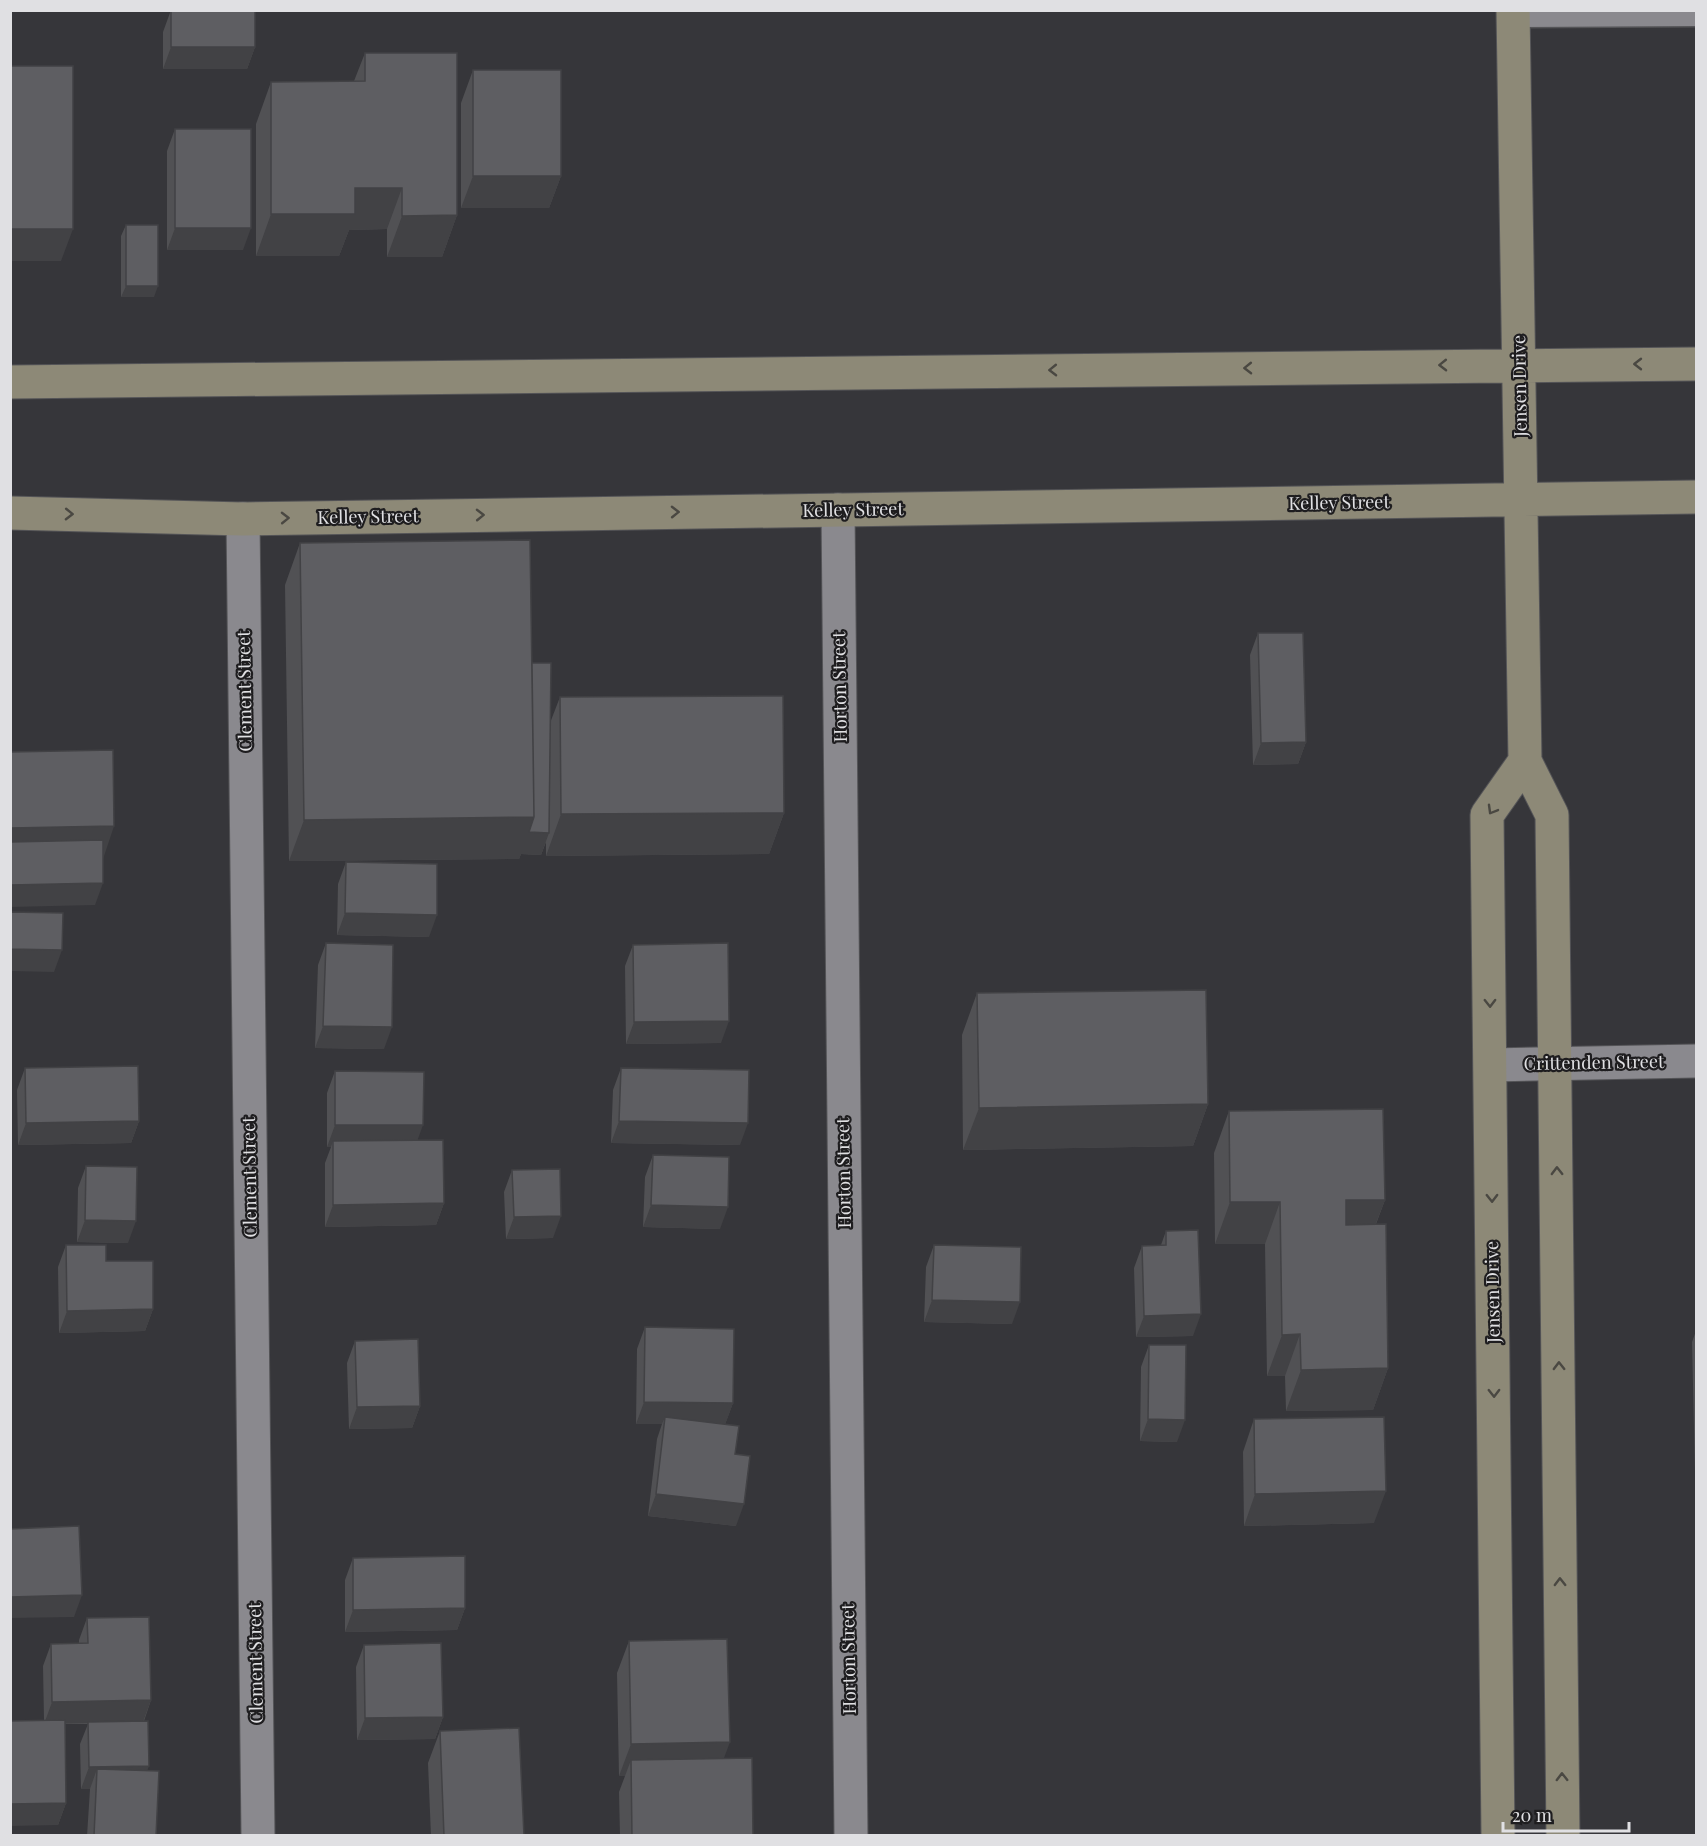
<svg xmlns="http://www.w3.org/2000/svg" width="1707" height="1846" font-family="'Playfair Display',serif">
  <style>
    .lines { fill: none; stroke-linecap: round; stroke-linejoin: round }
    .service-casing { stroke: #545457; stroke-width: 25 }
    .minor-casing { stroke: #545457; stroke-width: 35 }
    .secondary-casing { stroke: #545457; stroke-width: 35 }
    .service { stroke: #8a898e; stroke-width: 22 }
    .minor { stroke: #8a898e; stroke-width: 33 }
    .secondary { stroke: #8d8977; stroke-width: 33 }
    .wall { fill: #515154 }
    .shaded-wall { fill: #424245 }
    .building { fill: #5e5e62; stroke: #424245; stroke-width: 1.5 }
    .oneway { stroke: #4a4842 }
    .labels { text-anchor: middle; stroke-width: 4.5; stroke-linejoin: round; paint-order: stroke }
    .street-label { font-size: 18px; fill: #e0e0e3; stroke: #1e1d1f }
  </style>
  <rect width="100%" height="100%" fill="#36363a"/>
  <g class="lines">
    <defs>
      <path id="service" d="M 1513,16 L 1696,15"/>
      <path id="minor" d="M 838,510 L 851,1836
        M 243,519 L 258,1836
        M 1491,1065 L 1696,1061"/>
      <path id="secondary" d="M 1513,10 L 1525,761 L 1552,815 L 1563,1836
        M 10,382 L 1696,364
        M 10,513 L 243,519 L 1696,497
        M 1498,1836 L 1487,815 L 1525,761"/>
    </defs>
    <use href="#service" class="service-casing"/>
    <use href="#minor" class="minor-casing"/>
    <use href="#secondary" class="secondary-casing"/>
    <use href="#service" class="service"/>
    <use href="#minor" class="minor"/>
    <use href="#secondary" class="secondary"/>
  </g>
  <path class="wall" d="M 171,10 L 255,47 L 247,69 L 163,69 L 163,32 Z
    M 365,53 L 457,215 L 442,257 L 387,257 L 387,229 L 349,230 L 339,256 L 256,256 L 256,124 L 271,82 L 354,81 Z
    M 473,70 L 561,176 L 549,208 L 461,208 L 461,103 Z
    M 175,129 L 243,250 L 167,250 L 167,151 Z
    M 126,225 L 154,297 L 121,297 L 121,236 Z
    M 300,543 L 532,663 L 550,723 L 560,697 L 784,813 L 769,854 L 546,856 L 546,842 L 541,855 L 521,854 L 519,859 L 289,861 L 285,585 Z
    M 1258,633 L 1306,742 L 1298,764 L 1253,765 L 1250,655 Z
    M 346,862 L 429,937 L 337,935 L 338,884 Z
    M 326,943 L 384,1049 L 315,1048 L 318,965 Z
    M 633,945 L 721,1043 L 626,1044 L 625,966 Z
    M 977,993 L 1208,1104 L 1193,1146 L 963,1150 L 962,1035 Z
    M 25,1068 L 139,1121 L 131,1143 L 18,1145 L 17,1090 Z
    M 621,1068 L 740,1145 L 611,1143 L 613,1090 Z
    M 335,1071 L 418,1140 L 444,1203 L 436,1225 L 325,1227 L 325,1163 L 331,1147 L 327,1147 L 327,1093 Z
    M 1229,1111 L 1385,1200 L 1376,1224 L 1388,1368 L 1373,1410 L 1286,1411 L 1285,1376 L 1267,1376 L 1265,1244 L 1215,1244 L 1214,1153 Z
    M 653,1155 L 720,1229 L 643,1227 L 645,1177 Z
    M 86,1166 L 128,1243 L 77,1242 L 78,1188 Z
    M 512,1170 L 553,1238 L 506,1239 L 504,1192 Z
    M 1166,1231 L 1193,1336 L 1136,1337 L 1134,1268 L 1142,1246 L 1161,1245 Z
    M 66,1245 L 106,1261 L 153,1309 L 145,1331 L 59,1333 L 58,1267 Z
    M 934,1245 L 1012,1324 L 924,1322 L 926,1267 Z
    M 645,1327 L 733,1403 L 725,1424 L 735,1454 L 736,1526 L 648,1516 L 657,1439 L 662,1424 L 636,1424 L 637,1349 Z
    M 1696,1331 L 1696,1516 L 1692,1342 Z
    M 355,1341 L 420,1406 L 412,1428 L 349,1429 L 347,1363 Z
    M 1149,1345 L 1177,1442 L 1140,1441 L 1141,1367 Z
    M 1254,1419 L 1374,1523 L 1244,1526 L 1243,1452 Z
    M 353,1558 L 465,1608 L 457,1630 L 345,1632 L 345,1580 Z
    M 87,1618 L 151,1700 L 144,1721 L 147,1771 L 156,1836 L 87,1836 L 90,1789 L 81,1789 L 80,1744 L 88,1724 L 65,1724 L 66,1803 L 58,1825 L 44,1720 L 43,1666 L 51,1644 L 79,1643 L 79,1640 Z
    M 629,1641 L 724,1759 L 753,1836 L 620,1836 L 619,1792 L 625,1776 L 619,1776 L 617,1673 Z
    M 364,1645 L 443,1717 L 435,1739 L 357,1740 L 356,1667 Z
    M 440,1731 L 524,1836 L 431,1836 L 428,1763 Z"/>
  <path class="shaded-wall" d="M 171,47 L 255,47 L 247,69 L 163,69 Z
    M 473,176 L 561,176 L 549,208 L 461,208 Z
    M 355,188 L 402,188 L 387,229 L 349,230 L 339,256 L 256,256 L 271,214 Z
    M 457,215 L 442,257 L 387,257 L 402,216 Z
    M 175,228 L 251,228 L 243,250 L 167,250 Z
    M 10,229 L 73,229 L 61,261 L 10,261 Z
    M 126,286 L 158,286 L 154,297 L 121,297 Z
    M 1306,742 L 1298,764 L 1253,765 L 1261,743 Z
    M 784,813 L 769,854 L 546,856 L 561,814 Z
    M 534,817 L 549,833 L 541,855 L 521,854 L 519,859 L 289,861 L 304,820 Z
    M 114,826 L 103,859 L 10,860 L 10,828 Z
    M 103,883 L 95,905 L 10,907 L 10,885 Z
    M 345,913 L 437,915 L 429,937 L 337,935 Z
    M 10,949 L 62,950 L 54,972 L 10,971 Z
    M 729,1021 L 721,1043 L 626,1044 L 634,1022 Z
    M 323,1026 L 392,1027 L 384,1049 L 315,1048 Z
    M 1208,1104 L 1193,1146 L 963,1150 L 979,1108 Z
    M 139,1121 L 131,1143 L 18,1145 L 26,1123 Z
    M 619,1121 L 748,1123 L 740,1145 L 611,1143 Z
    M 335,1125 L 423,1125 L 415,1147 L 333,1141 L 331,1147 L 327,1147 Z
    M 1346,1200 L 1385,1200 L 1369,1241 L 1331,1242 Z
    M 1230,1202 L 1280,1202 L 1265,1244 L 1215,1244 Z
    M 444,1203 L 436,1225 L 325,1227 L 333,1205 Z
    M 651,1205 L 728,1207 L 720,1229 L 643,1227 Z
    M 561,1216 L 553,1238 L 506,1239 L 514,1217 Z
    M 85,1220 L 136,1221 L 128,1243 L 77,1242 Z
    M 932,1300 L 1020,1302 L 1012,1324 L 924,1322 Z
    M 153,1309 L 145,1331 L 59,1333 L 67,1311 Z
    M 1201,1314 L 1193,1336 L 1136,1337 L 1144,1316 Z
    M 1300,1334 L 1285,1376 L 1267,1376 L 1282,1335 Z
    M 1388,1368 L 1373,1410 L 1286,1411 L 1301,1370 Z
    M 644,1402 L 733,1403 L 725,1425 L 665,1417 L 662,1424 L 636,1424 Z
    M 420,1406 L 412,1428 L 349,1429 L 357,1407 Z
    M 1148,1419 L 1185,1420 L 1177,1442 L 1140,1441 Z
    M 1386,1491 L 1374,1523 L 1244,1526 L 1255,1494 Z
    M 656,1494 L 744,1504 L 736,1526 L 648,1516 Z
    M 82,1595 L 74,1617 L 10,1618 L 10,1597 Z
    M 465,1608 L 457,1630 L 345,1632 L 353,1610 Z
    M 151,1700 L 143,1722 L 44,1724 L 52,1702 Z
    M 443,1717 L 435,1739 L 357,1740 L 365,1718 Z
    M 730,1742 L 718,1774 L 631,1760 L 625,1776 L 619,1776 L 631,1744 Z
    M 149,1766 L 141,1788 L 97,1769 L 90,1789 L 81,1789 L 89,1767 Z
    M 66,1803 L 58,1825 L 10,1826 L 10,1804 Z"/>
  <path class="building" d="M 171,10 L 255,10 L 255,47 L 171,47 Z
    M 365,53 L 457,53 L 457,215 L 402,216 L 402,188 L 355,188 L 355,214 L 271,214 L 271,82 L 365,81 Z
    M 10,66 L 73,66 L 73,229 L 10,229 Z
    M 473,70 L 561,70 L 561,176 L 473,176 Z
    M 175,129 L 251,129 L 251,228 L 175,228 Z
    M 126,225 L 158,225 L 158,286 L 126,286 Z
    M 530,540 L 534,817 L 304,820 L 300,543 Z
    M 1258,633 L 1303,633 L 1306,742 L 1261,743 Z
    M 532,663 L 551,663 L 549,833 L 529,832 L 534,817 Z
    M 783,696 L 784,813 L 561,814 L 560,697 Z
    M 113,750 L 114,826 L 10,828 L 10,752 Z
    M 103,840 L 103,883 L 10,885 L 10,842 Z
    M 346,862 L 437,864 L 437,915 L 345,913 Z
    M 10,912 L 63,913 L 62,950 L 10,949 Z
    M 326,943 L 393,945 L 392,1027 L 323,1026 Z
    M 728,943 L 729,1021 L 634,1022 L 633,945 Z
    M 1206,990 L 1208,1104 L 979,1108 L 977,993 Z
    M 138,1066 L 139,1121 L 26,1123 L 25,1068 Z
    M 621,1068 L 749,1070 L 748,1123 L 619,1121 Z
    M 335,1071 L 424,1072 L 423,1125 L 335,1125 Z
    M 1383,1109 L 1385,1200 L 1346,1200 L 1346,1225 L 1386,1224 L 1388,1368 L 1301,1370 L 1300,1334 L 1282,1335 L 1280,1202 L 1230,1202 L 1229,1111 Z
    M 443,1140 L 444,1203 L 333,1205 L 333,1141 Z
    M 653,1155 L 729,1157 L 728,1207 L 651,1205 Z
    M 86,1166 L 137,1167 L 136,1221 L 85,1220 Z
    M 560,1169 L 561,1216 L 514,1217 L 512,1170 Z
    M 1198,1230 L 1201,1314 L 1144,1316 L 1142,1246 L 1166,1245 L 1166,1231 Z
    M 66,1245 L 106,1245 L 106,1261 L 153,1261 L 153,1309 L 67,1311 Z
    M 934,1245 L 1021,1247 L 1020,1302 L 932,1300 Z
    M 645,1327 L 734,1329 L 733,1403 L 644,1402 Z
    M 418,1339 L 420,1406 L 357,1407 L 355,1341 Z
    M 1149,1345 L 1186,1345 L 1185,1420 L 1148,1419 Z
    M 665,1417 L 739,1426 L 735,1454 L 750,1456 L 744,1504 L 656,1494 Z
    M 1384,1417 L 1386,1491 L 1255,1494 L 1254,1419 Z
    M 79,1526 L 82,1595 L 10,1597 L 10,1529 Z
    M 465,1556 L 465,1608 L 353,1610 L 353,1558 Z
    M 149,1617 L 151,1700 L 52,1702 L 51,1644 L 88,1643 L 87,1618 Z
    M 727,1639 L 730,1742 L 631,1744 L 629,1641 Z
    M 441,1643 L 443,1717 L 365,1718 L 364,1645 Z
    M 65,1720 L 66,1803 L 10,1804 L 10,1721 Z
    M 148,1721 L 149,1766 L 89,1767 L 88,1722 Z
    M 519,1728 L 524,1836 L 444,1836 L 440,1731 Z
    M 752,1758 L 753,1836 L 632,1836 L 631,1760 Z
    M 97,1769 L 159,1771 L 156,1836 L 94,1836 Z"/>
  <defs><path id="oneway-chevron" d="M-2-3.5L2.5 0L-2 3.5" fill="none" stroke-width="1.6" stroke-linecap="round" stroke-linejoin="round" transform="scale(1.5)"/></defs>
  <g class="oneway">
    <use href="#oneway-chevron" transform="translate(1638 364) rotate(180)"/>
    <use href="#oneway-chevron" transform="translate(1443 365) rotate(179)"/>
    <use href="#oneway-chevron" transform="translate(1248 368) rotate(179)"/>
    <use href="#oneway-chevron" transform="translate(1053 370) rotate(179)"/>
    <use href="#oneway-chevron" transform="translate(675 512) rotate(-1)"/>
    <use href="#oneway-chevron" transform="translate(69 514) rotate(1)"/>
    <use href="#oneway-chevron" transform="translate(480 515) rotate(-1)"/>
    <use href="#oneway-chevron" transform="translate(285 518) rotate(-1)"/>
    <use href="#oneway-chevron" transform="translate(1492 810) rotate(120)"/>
    <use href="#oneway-chevron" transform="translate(1490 1003) rotate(89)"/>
    <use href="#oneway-chevron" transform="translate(1557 1171) rotate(-91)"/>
    <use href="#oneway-chevron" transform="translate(1492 1198) rotate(89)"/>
    <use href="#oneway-chevron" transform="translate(1559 1366) rotate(-91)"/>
    <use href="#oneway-chevron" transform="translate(1494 1393) rotate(89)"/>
    <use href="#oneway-chevron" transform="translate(1560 1582) rotate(-91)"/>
    <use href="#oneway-chevron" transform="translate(1562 1777) rotate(-91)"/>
  </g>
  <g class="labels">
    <g class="street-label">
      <text transform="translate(1520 386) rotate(-91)" y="6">Jensen Drive</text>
      <text transform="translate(1339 503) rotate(-1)" y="6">Kelley Street</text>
      <text transform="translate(853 510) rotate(-1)" y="6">Kelley Street</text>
      <text transform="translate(368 517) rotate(-1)" y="6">Kelley Street</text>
      <text transform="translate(840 687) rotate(-91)" y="6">Horton Street</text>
      <text transform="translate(245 691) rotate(-91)" y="6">Clement Street</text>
      <text transform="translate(1594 1063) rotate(-1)" y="6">Crittenden Street</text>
      <text transform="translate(844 1173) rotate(-91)" y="6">Horton Street</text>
      <text transform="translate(250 1177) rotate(-91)" y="6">Clement Street</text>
      <text transform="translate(1493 1292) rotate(-91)" y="6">Jensen Drive</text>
      <text transform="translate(849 1659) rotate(-91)" y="6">Horton Street</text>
      <text transform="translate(256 1663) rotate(-91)" y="6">Clement Street</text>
    </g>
  </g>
  <rect width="1707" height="1846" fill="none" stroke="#e0e0e3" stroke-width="24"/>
  <path d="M1503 1822v9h126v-9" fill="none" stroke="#e0e0e3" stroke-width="3"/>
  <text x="1512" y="1822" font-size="18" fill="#e0e0e3" stroke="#1e1d1f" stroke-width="4.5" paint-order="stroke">20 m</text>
</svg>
